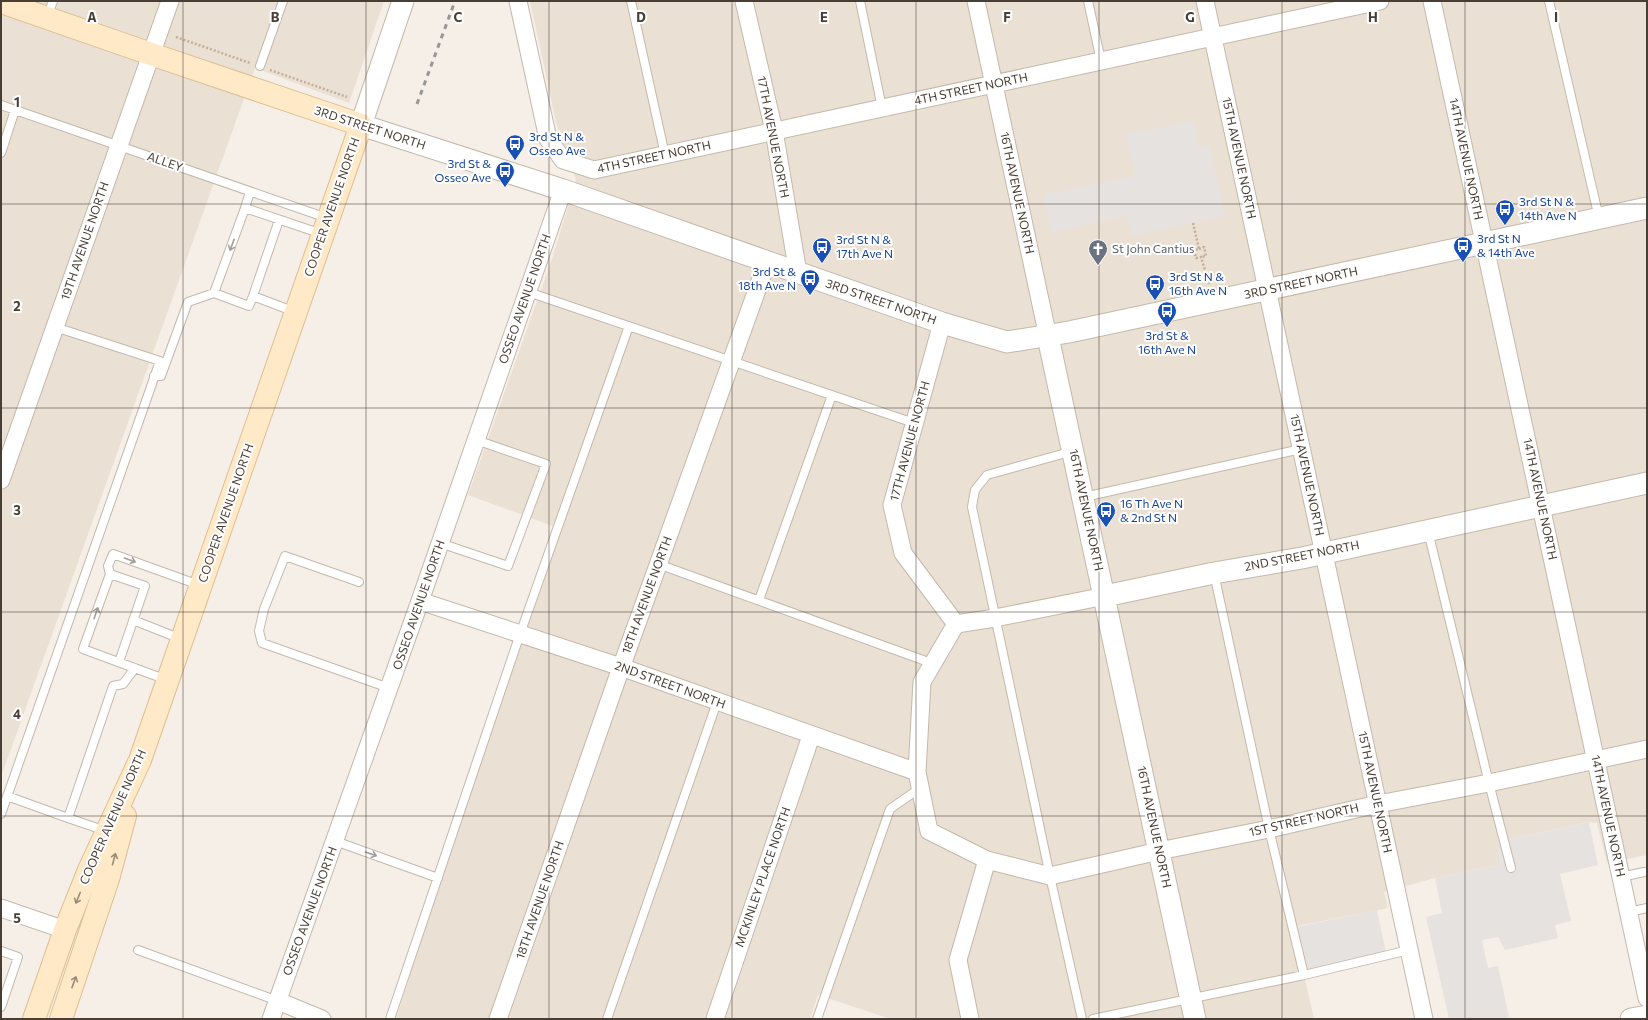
<svg xmlns="http://www.w3.org/2000/svg" width="1648" height="1020" font-family="Commissioner,sans-serif">
  <style>
    .residential { fill: #eae0d4 }
    .parking { fill: #e6e2df }
    .lines { fill: none; stroke-linecap: round; stroke-linejoin: round }
    .service-casing { stroke: #c5b8ab; stroke-width: 10 }
    .minor-casing { stroke: #c5b8ab; stroke-width: 19 }
    .tertiary-casing { stroke: #c5b8ab; stroke-width: 23 }
    .secondary-casing { stroke: #ddbf93; stroke-width: 24 }
    .path { stroke: #c5ae98; stroke-width: 2.5; stroke-dasharray: 2 2; stroke-linecap: butt }
    .service { stroke: #fff; stroke-width: 8 }
    .minor { stroke: #fff; stroke-width: 17 }
    .tertiary { stroke: #fff; stroke-width: 21 }
    .secondary { stroke: #ffe9c7; stroke-width: 22 }
    .rail { stroke: #979797; stroke-width: 3; stroke-dasharray: 5 5; stroke-linecap: butt }
    .oneway { stroke: #a49e9a }
    .oneway2 { stroke: #9b8b77 }
    .grid { fill: none; stroke: #493e35; stroke-width: 1; stroke-opacity: 0.55 }
    .labels { text-anchor: middle; stroke-width: 4; stroke-linejoin: round; paint-order: stroke }
    .street-label { font-size: 12px; fill: #493e35; stroke: #fff }
    .transit-label { font-size: 12px; fill: #164399; stroke: #fff; text-anchor: start }
    .worship-label { font-size: 12px; fill: #5b616d; stroke: #fff; text-anchor: start }
    .grid-label { font-size: 13px; text-anchor: middle; font-weight: bold; fill: #493e35; stroke: #fff; stroke-width: 4; stroke-linejoin: round; paint-order: stroke }
  </style>
  <rect width="100%" height="100%" fill="#f5efe7"/>
  <path class="residential" d="M 1,1 L 384,1 L 349,103 L 255,68 L 1,777 Z
    M 530,1 L 1647,1 L 1647,855 L 1607,863 L 1597,823 L 1588,822 L 1496,842 L 1501,864 L 1435,878 L 1384,892 L 1388,908 L 1293,927 L 1314,1019 L 981,1019 L 980,1017 L 965,1019 L 891,1019 L 818,995 L 810,1019 L 396,1019 L 441,879 L 561,529 L 468,495 L 552,259 L 576,180 L 556,122 Z"/>
  <path class="parking" d="M 1194,120 L 1199,147 L 1210,145 L 1225,216 L 1131,236 L 1127,216 L 1051,232 L 1043,195 L 1135,175 L 1126,134 Z
    M 1589,822 L 1598,865 L 1560,874 L 1571,921 L 1555,925 L 1558,938 L 1505,950 L 1498,937 L 1482,940 L 1488,968 L 1498,966 L 1509,1017 L 1502,1019 L 1449,1019 L 1426,917 L 1442,913 L 1435,878 L 1501,864 L 1496,842 Z
    M 1377,910 L 1386,953 L 1307,971 L 1297,927 Z"/>
  <g class="lines">
    <defs>
      <path id="service" d="M 631,1 L 665,155
        M 860,1 L 882,108
        M 1088,1 L 1101,61
        M 1549,1 L 1599,218
        M 47,17 L 53,1
        M 260,66 L 283,1
        M 1,105 L 327,218
        M 1,153 L 15,110
        M 250,192 L 245,208 L 322,234
        M 279,220 L 253,296 L 295,312
        M 528,292 L 914,423
        M 214,293 L 245,208
        M 154,376 L 161,376 L 188,302 L 214,293 L 249,306 L 253,296
        M 1073,451 L 987,475 L 975,490 L 972,507 L 1050,876 L 1082,1019
        M 1084,497 L 1301,449
        M 1428,531 L 1489,783 L 1511,868
        M 440,543 L 508,566 L 546,464 L 476,440
        M 658,564 L 934,664
        M 1214,573 L 1269,829 L 1304,975
        M 110,574 L 145,586 L 119,662
        M 359,582 L 285,556 L 264,609 L 259,631 L 262,643 L 389,688
        M 759,600 L 832,395
        M 133,620 L 181,639
        M 167,680 L 83,649 L 110,574 L 108,566 L 113,554 L 199,585
        M 7,796 L 68,818 L 113,686 L 123,684 L 135,668
        M 1,814 L 160,361 L 55,327
        M 68,818 L 106,831
        M 335,841 L 438,878
        M 1621,877 L 1644,872
        M 1629,912 L 1647,908
        M 138,950 L 278,1001
        M 1,951 L 18,957 L 1,1007
        M 390,1019 L 520,634 L 629,326
        M 607,1019 L 717,702
        M 817,1019 L 890,809 L 920,788
        M 1093,1019 L 1304,975 L 1409,950"/>
      <path id="minor" d="M 518,1 L 548,139 L 563,160 L 594,170 L 1380,1
        M 744,1 L 774,131 L 798,273
        M 976,1 L 1048,337
        M 1205,1 L 1424,1019
        M 1432,1 L 1647,998
        M 942,323 L 892,505 L 903,553 L 956,624
        M 1,480 L 170,1
        M 420,601 L 621,667 L 917,772
        M 956,624 L 922,682 L 917,772 L 929,831 L 987,860 L 958,960 L 970,1019
        M 956,624 L 995,618 L 1105,596
        M 987,860 L 1050,876 L 1159,851 L 1269,829 L 1378,804 L 1489,783 L 1647,749
        M 1,908 L 65,930
        M 278,1001 L 322,1019
        M 271,1019 L 420,601 L 563,190
        M 498,1019 L 617,679 L 767,262
        M 715,1019 L 811,736"/>
      <path id="tertiary" d="M 403,1 L 361,125 L 563,190 L 942,323 L 1007,342 L 1069,332 L 1647,208
        M 1048,337 L 1195,1019
        M 1105,596 L 1214,573 L 1302,558 L 1647,483
        M 1631,1019 L 1647,1016"/>
      <path id="secondary" d="M 1,2 L 151,54 L 361,125 L 140,760 L 89,870 L 65,930 L 34,1019
        M 61,1019 L 108,879 L 125,816"/>
    </defs>
    <use href="#service" class="service-casing"/>
    <use href="#minor" class="minor-casing"/>
    <use href="#tertiary" class="tertiary-casing"/>
    <use href="#secondary" class="secondary-casing"/>
    <path class="path" d="M 176,37 L 250,63
      M 270,70 L 347,97
      M 1193,223 L 1199,249 L 1194,250 L 1196,258 L 1201,257 L 1209,284
      M 1199,249 L 1204,247 L 1206,256 L 1201,257"/>
    <use href="#service" class="service"/>
    <use href="#minor" class="minor"/>
    <use href="#tertiary" class="tertiary"/>
    <use href="#secondary" class="secondary"/>
    <path class="rail" d="M 417,104 L 455,1"/>
  </g>
  <defs><path id="oneway-shaft" d="M-6 0H5M1.5-3L5.5 0L1.5 3" fill="none" stroke-width="1.6" stroke-linecap="round" stroke-linejoin="round"/></defs>
  <g class="oneway">
    <use href="#oneway-shaft" transform="translate(232 245) rotate(110)"/>
    <use href="#oneway-shaft" transform="translate(130 560) rotate(20)"/>
    <use href="#oneway-shaft" transform="translate(96 613) rotate(-71)"/>
    <use href="#oneway-shaft" transform="translate(371 854) rotate(19)"/>
  </g>
  <g class="oneway2">
    <use href="#oneway-shaft" transform="translate(114 859) rotate(-75)"/>
    <use href="#oneway-shaft" transform="translate(78 898) rotate(112)"/>
    <use href="#oneway-shaft" transform="translate(74 982) rotate(-70)"/>
  </g>
  <path class="grid" d="M 183,1 L 183,1019M 366,1 L 366,1019M 549,1 L 549,1019M 732,1 L 732,1019M 916,1 L 916,1019M 1099,1 L 1099,1019M 1282,1 L 1282,1019M 1465,1 L 1465,1019M 1,204 L 1647,204M 1,408 L 1647,408M 1,612 L 1647,612M 1,816 L 1647,816"/>
  <defs>
    <symbol id="bus-pin" viewBox="-11 -11 22 30"><path d="M0 17L-7.5 6A9.5 9.5 0 1 1 7.5 6Z" fill="#1a4fb4" stroke="#fff"/><path d="M-5-6H5V4H4V6H2V4H-2V6H-4V4H-5ZM-3.5-4V0h7V-4ZM-3.5 1.2v1.5H-2V1.2ZM2 1.2v1.5H3.5V1.2Z" fill="#fff"/></symbol>
    <symbol id="church-pin" viewBox="-11 -11 22 30"><path d="M0 17L-7.5 6A9.5 9.5 0 1 1 7.5 6Z" fill="#6b7280" stroke="#fff"/><path d="M-1.2-6h2.4v3.5h3.3v2.4h-3.3V6h-2.4V-.1h-3.3v-2.4h3.3Z" fill="#fff"/></symbol>
  </defs>
  <g fill-rule="evenodd">
    <use href="#bus-pin" x="504" y="133" width="22" height="30"/>
    <use href="#bus-pin" x="494" y="160" width="22" height="30"/>
    <use href="#bus-pin" x="1494" y="198" width="22" height="30"/>
    <use href="#bus-pin" x="1452" y="235" width="22" height="30"/>
    <use href="#bus-pin" x="811" y="236" width="22" height="30"/>
    <use href="#church-pin" x="1087" y="238" width="22" height="30"/>
    <use href="#bus-pin" x="799" y="268" width="22" height="30"/>
    <use href="#bus-pin" x="1144" y="273" width="22" height="30"/>
    <use href="#bus-pin" x="1156" y="300" width="22" height="30"/>
    <use href="#bus-pin" x="1095" y="500" width="22" height="30"/>
  </g>
  <g class="labels">
    <g class="street-label">
      <text transform="translate(971 89) rotate(-12)" y="4">4TH STREET NORTH</text>
      <text transform="translate(370 128) rotate(18)" y="4">3RD STREET NORTH</text>
      <text transform="translate(773 137) rotate(79)" y="4">17TH AVENUE NORTH</text>
      <text transform="translate(654 157) rotate(-12)" y="4">4TH STREET NORTH</text>
      <text transform="translate(1239 158) rotate(78)" y="4">15TH AVENUE NORTH</text>
      <text transform="translate(1466 159) rotate(78)" y="4">14TH AVENUE NORTH</text>
      <text transform="translate(165 162) rotate(19)" y="4">ALLEY</text>
      <text transform="translate(1017 193) rotate(78)" y="4">16TH AVENUE NORTH</text>
      <text transform="translate(332 207) rotate(-71)" y="4">COOPER AVENUE NORTH</text>
      <text transform="translate(85 241) rotate(-71)" y="4">19TH AVENUE NORTH</text>
      <text transform="translate(1301 283) rotate(-12)" y="4">3RD STREET NORTH</text>
      <text transform="translate(525 299) rotate(-71)" y="4">OSSEO AVENUE NORTH</text>
      <text transform="translate(881 302) rotate(19)" y="4">3RD STREET NORTH</text>
      <text transform="translate(910 441) rotate(-75)" y="4">17TH AVENUE NORTH</text>
      <text transform="translate(1307 475) rotate(78)" y="4">15TH AVENUE NORTH</text>
      <text transform="translate(1540 499) rotate(78)" y="4">14TH AVENUE NORTH</text>
      <text transform="translate(1086 510) rotate(78)" y="4">16TH AVENUE NORTH</text>
      <text transform="translate(226 513) rotate(-71)" y="4">COOPER AVENUE NORTH</text>
      <text transform="translate(1302 556) rotate(-11)" y="4">2ND STREET NORTH</text>
      <text transform="translate(647 595) rotate(-70)" y="4">18TH AVENUE NORTH</text>
      <text transform="translate(419 605) rotate(-71)" y="4">OSSEO AVENUE NORTH</text>
      <text transform="translate(670 685) rotate(20)" y="4">2ND STREET NORTH</text>
      <text transform="translate(1375 792) rotate(78)" y="4">15TH AVENUE NORTH</text>
      <text transform="translate(1608 816) rotate(78)" y="4">14TH AVENUE NORTH</text>
      <text transform="translate(113 817) rotate(-66)" y="4">COOPER AVENUE NORTH</text>
      <text transform="translate(1304 820) rotate(-13)" y="4">1ST STREET NORTH</text>
      <text transform="translate(1154 827) rotate(78)" y="4">16TH AVENUE NORTH</text>
      <text transform="translate(763 877) rotate(-71)" y="4">MCKINLEY PLACE NORTH</text>
      <text transform="translate(540 900) rotate(-71)" y="4">18TH AVENUE NORTH</text>
      <text transform="translate(310 911) rotate(-70)" y="4">OSSEO AVENUE NORTH</text>
    </g>
    <g class="transit-label">
      <text x="529" y="141">3rd St N &amp;<tspan x="529" dy="14">Osseo Ave</tspan></text>
      <text x="491" y="168" text-anchor="end">3rd St &amp;<tspan x="491" dy="14">Osseo Ave</tspan></text>
      <text x="1519" y="206">3rd St N &amp;<tspan x="1519" dy="14">14th Ave N</tspan></text>
      <text x="1477" y="243">3rd St N<tspan x="1477" dy="14">&amp; 14th Ave</tspan></text>
      <text x="836" y="244">3rd St N &amp;<tspan x="836" dy="14">17th Ave N</tspan></text>
      <text x="796" y="276" text-anchor="end">3rd St &amp;<tspan x="796" dy="14">18th Ave N</tspan></text>
      <text x="1169" y="281">3rd St N &amp;<tspan x="1169" dy="14">16th Ave N</tspan></text>
      <text x="1167" y="340" text-anchor="middle">3rd St &amp;<tspan x="1167" dy="14">16th Ave N</tspan></text>
      <text x="1120" y="508">16 Th Ave N<tspan x="1120" dy="14">&amp; 2nd St N</tspan></text>
    </g>
    <g class="worship-label">
      <text x="1112" y="253">St John Cantius</text>
    </g>
  </g>
  <g class="grid-label">
    <text x="92" y="22">A</text>
    <text x="275" y="22">B</text>
    <text x="458" y="22">C</text>
    <text x="641" y="22">D</text>
    <text x="824" y="22">E</text>
    <text x="1007" y="22">F</text>
    <text x="1190" y="22">G</text>
    <text x="1373" y="22">H</text>
    <text x="1556" y="22">I</text>
    <text x="17" y="107">1</text>
    <text x="17" y="311">2</text>
    <text x="17" y="515">3</text>
    <text x="17" y="719">4</text>
    <text x="17" y="923">5</text>
  </g>
  <rect width="1648" height="1020" fill="none" stroke="#493e35" stroke-width="4"/>
</svg>
